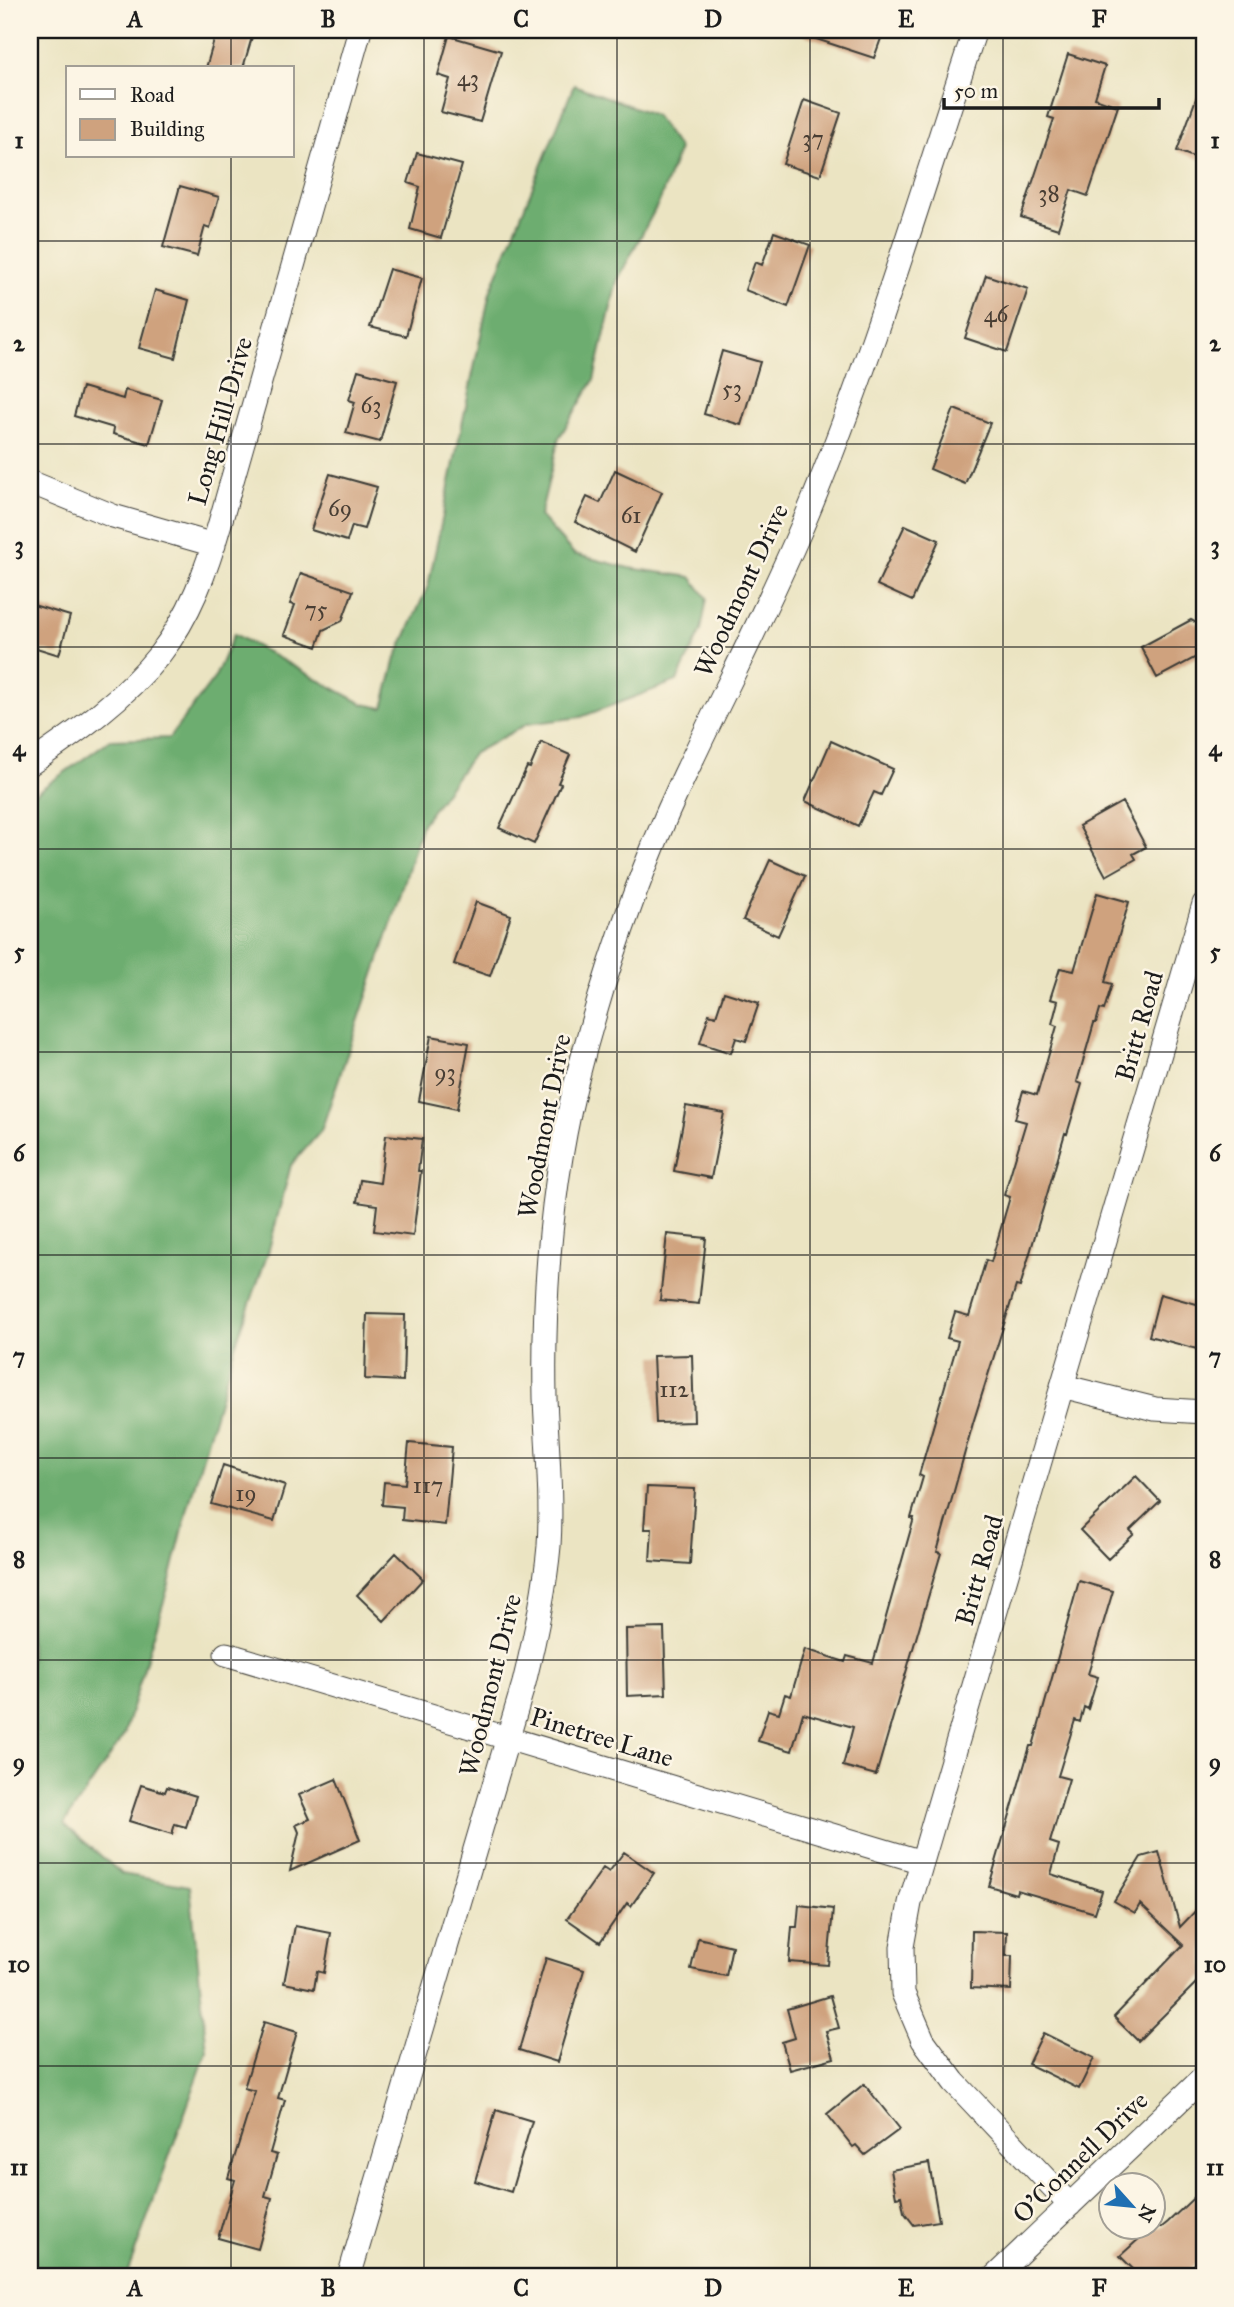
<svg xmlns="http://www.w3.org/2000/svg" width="1234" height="2307" font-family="'IM FELL Great Primer',serif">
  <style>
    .forest { fill: #6dad70; stroke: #446446; stroke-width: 2 }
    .building { fill: #cfa27e }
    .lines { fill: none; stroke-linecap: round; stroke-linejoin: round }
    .street-casing { stroke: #3b3a35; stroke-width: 25 }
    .street { stroke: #fff; stroke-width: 23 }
    .grid { fill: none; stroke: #1c1c1c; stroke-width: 2; stroke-opacity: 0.55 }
    .labels { text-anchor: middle; stroke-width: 5; stroke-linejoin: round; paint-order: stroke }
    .number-label { font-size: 23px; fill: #493e34 }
    .street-label { font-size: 26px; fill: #1c1c1c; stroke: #fcf5e5 }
    .neatline { fill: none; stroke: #1c1c1c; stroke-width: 2.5 }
    .grid-label { font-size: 23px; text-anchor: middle; font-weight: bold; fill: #1c1c1c }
  </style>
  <rect width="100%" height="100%" fill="#fcf5e5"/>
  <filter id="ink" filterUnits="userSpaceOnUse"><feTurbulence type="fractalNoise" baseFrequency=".0143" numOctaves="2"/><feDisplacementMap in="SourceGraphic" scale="14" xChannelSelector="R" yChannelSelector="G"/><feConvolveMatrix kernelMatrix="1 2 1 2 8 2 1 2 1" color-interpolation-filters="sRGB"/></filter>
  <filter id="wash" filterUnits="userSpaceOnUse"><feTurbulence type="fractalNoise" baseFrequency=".00686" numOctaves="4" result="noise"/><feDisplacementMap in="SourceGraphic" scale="28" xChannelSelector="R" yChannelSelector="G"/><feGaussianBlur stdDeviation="1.57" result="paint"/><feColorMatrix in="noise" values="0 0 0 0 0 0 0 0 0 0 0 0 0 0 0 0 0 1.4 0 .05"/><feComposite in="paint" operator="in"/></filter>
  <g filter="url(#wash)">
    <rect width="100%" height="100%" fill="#ebe4c2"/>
    <path class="forest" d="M 574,85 L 655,115 L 679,149 L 660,200 L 617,281 L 594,380 L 559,438 L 540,516 L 574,554 L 629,568 L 691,577 L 707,598 L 701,631 L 677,681 L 581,717 L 527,724 L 474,753 L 422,824 L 395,913 L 321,1131 L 291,1165 L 268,1253 L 235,1346 L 189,1504 L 169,1584 L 124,1735 L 64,1824 L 122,1874 L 190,1886 L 207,2051 L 126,2277 L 30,2277 L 30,797 L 110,740 L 169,738 L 215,677 L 234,634 L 363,704 L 383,708 L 396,658 L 428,586 L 490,292 Z"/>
    <g id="blocks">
      <path class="building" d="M 217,30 L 254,30 L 243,68 L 206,68 Z
        M 802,30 L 884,30 L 874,58 L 801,34 Z
        M 449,36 L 501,51 L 480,122 L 441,112 L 450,79 L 438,75 Z
        M 1068,54 L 1105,66 L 1095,98 L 1118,106 L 1088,196 L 1071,190 L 1058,229 L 1021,217 L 1054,119 L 1048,117 Z
        M 1201,85 L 1204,85 L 1204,161 L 1177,151 Z
        M 804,100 L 841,113 L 820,176 L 783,164 Z
        M 417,153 L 462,165 L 441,238 L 410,229 L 420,187 L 408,183 Z
        M 180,186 L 219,197 L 210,228 L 205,226 L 197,256 L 163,247 Z
        M 774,232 L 810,245 L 788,307 L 745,290 L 755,262 L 762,265 Z
        M 389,269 L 422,278 L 406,336 L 370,327 Z
        M 986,275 L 1028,289 L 1007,352 L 965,338 Z
        M 155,290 L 189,300 L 175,358 L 139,348 Z
        M 722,351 L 760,362 L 741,425 L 704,414 Z
        M 358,370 L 397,381 L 380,442 L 346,433 L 355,402 L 349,400 Z
        M 82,387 L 123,399 L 125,390 L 162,400 L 149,444 L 113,434 L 114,428 L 74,416 Z
        M 954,409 L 990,423 L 965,484 L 930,469 Z
        M 615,470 L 662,492 L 635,552 L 575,522 L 587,497 L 600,503 Z
        M 330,474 L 377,487 L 364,529 L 352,526 L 347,541 L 311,530 Z
        M 905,525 L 939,540 L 912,601 L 877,585 Z
        M 301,573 L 353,591 L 342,621 L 323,630 L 317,647 L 284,635 L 295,605 L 290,604 Z
        M 30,604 L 70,616 L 59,655 L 30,646 Z
        M 1191,620 L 1204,627 L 1204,653 L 1157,678 L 1141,647 Z
        M 831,741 L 893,769 L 881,795 L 874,792 L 858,826 L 805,801 Z
        M 541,742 L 570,755 L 558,783 L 561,784 L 534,844 L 499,828 L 527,767 L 530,768 Z
        M 1122,802 L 1146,847 L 1133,854 L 1136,859 L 1106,876 L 1079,826 Z
        M 770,860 L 805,876 L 778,936 L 743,920 Z
        M 1097,893 L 1129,902 L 1105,982 L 1112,984 L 1104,1010 L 1100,1009 L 1096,1023 L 1094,1023 L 1077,1082 L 1082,1084 L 1067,1134 L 1065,1133 L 1020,1287 L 1016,1286 L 973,1423 L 937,1552 L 941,1553 L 876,1775 L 843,1766 L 853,1727 L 803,1713 L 792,1751 L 758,1741 L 768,1710 L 779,1713 L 785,1694 L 791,1696 L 805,1649 L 845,1662 L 847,1656 L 873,1663 L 914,1518 L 911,1518 L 923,1477 L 919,1475 L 958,1341 L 947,1338 L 955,1312 L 969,1316 L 986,1260 L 991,1262 L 1010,1197 L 1004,1195 L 1026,1122 L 1015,1119 L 1023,1091 L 1037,1095 L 1057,1026 L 1052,1024 L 1058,1001 L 1050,999 L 1060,968 L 1074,971 Z
        M 476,902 L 511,915 L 490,976 L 454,964 Z
        M 724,992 L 759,1003 L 746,1041 L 736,1038 L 731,1053 L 700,1043 L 709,1014 L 716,1016 Z
        M 431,1036 L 469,1043 L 457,1109 L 419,1101 Z
        M 686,1106 L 724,1113 L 711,1178 L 674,1171 Z
        M 386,1135 L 422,1139 L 418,1171 L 421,1171 L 413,1236 L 374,1231 L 377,1205 L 357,1202 L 360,1180 L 380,1183 Z
        M 667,1234 L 706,1238 L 699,1304 L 660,1300 Z
        M 1160,1294 L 1204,1306 L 1204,1351 L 1149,1336 Z
        M 367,1314 L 405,1315 L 403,1381 L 365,1379 Z
        M 692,1355 L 694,1422 L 656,1423 L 653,1356 Z
        M 409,1443 L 452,1447 L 445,1525 L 402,1520 L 403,1507 L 382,1505 L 384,1482 L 405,1484 Z
        M 223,1465 L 285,1485 L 274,1521 L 211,1504 Z
        M 1136,1476 L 1160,1501 L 1130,1530 L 1134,1534 L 1108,1559 L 1080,1530 Z
        M 647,1487 L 695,1489 L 690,1564 L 650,1561 L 652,1529 L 644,1529 Z
        M 396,1553 L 423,1579 L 384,1621 L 357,1595 Z
        M 1079,1581 L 1113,1591 L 1088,1674 L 1098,1677 L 1088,1709 L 1084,1707 L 1080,1722 L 1075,1720 L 1058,1776 L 1069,1779 L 1050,1842 L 1059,1845 L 1051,1874 L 1102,1891 L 1095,1913 L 1017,1890 L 1016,1894 L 989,1886 L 1030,1746 L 1033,1746 Z
        M 664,1628 L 666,1694 L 627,1696 L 626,1629 Z
        M 336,1779 L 360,1840 L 290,1871 L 299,1832 L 296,1825 L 310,1819 L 299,1795 Z
        M 141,1785 L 165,1792 L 167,1787 L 196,1796 L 186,1827 L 175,1824 L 172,1834 L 129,1821 Z
        M 624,1852 L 654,1873 L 631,1906 L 627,1903 L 600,1942 L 567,1919 L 603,1868 L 609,1872 Z
        M 1159,1852 L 1180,1927 L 1204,1902 L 1204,1975 L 1138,2041 L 1114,2017 L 1183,1945 L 1140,1904 L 1135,1913 L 1114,1901 L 1141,1857 Z
        M 799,1905 L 833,1909 L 828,1965 L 789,1962 L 792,1927 L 797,1927 Z
        M 295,1926 L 331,1933 L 324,1973 L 317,1971 L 314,1989 L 284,1983 Z
        M 972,1931 L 1007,1932 L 1006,1956 L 1012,1956 L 1011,1990 L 971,1988 Z
        M 698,1938 L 732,1946 L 726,1976 L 691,1969 Z
        M 546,1958 L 584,1970 L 557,2062 L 519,2050 Z
        M 830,1996 L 839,2028 L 826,2031 L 834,2058 L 790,2070 L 782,2042 L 795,2038 L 787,2009 Z
        M 264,2022 L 297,2032 L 278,2098 L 285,2100 L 270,2153 L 277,2155 L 265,2196 L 272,2198 L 258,2249 L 218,2238 L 235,2180 L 228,2178 L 255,2091 L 244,2088 Z
        M 1043,2033 L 1094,2058 L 1079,2089 L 1028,2064 Z
        M 864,2084 L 900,2129 L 865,2155 L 856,2145 L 853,2147 L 827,2114 Z
        M 496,2110 L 532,2121 L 511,2192 L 475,2181 Z
        M 929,2163 L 939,2221 L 914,2225 L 904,2212 L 901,2196 L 896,2197 L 891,2170 Z
        M 1204,2188 L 1204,2256 L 1181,2277 L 1141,2277 L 1120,2256 L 1152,2227 L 1162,2227 L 1168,2222 Z"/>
    </g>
  </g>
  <g filter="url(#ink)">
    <use href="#blocks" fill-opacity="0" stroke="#3b3a35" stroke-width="2"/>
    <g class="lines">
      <defs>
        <path id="street" d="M 30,482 L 113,516 L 214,545
          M 30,764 C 77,732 124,699 160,654 C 190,616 207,569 220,523 L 360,30
          M 1062,1386 L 1155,1409 L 1204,1412
          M 226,1654 L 922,1862
          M 1070,2205 L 954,2082 L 923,2040 L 903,1993 L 902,1947 L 910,1903 L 1204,904
          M 349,2277 L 524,1683 C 535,1638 545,1592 549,1546 C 552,1496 547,1448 545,1398 C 543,1295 551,1188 575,1087 C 601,983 636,880 681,783 C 723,693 769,606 807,515 C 873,357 921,192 975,30
          M 994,2277 L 1204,2077"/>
      </defs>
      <use href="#street" class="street-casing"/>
      <use href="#street" class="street"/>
    </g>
  </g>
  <path class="grid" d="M 231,30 L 231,68M 424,30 L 424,2277M 617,30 L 617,2277M 810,30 L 810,2277M 1003,30 L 1003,2277M 231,156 L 231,2277M 30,241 L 1204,241M 30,444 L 1204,444M 30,647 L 1204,647M 30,849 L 1204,849M 30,1052 L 1204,1052M 30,1255 L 1204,1255M 30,1458 L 1204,1458M 30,1660 L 1204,1660M 30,1863 L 1204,1863M 30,2066 L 1204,2066"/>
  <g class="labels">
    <g class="number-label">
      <text x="468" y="86">43</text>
      <text x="813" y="146">37</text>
      <text x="1049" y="201">38</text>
      <text x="996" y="322">46</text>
      <text x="732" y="396">53</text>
      <text x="371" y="413">63</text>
      <text x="340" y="516">69</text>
      <text x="631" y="523">61</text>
      <text x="316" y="617">75</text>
      <text x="445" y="1080">93</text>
      <text x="674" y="1397">112</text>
      <text x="428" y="1493">117</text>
      <text x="246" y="1501">19</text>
    </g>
    <g class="street-label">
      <text transform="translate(220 421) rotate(-74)" y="9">Long Hill Drive</text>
      <text transform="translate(741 590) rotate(-65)" y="9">Woodmont Drive</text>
      <text transform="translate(1139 1026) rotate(-74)" y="9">Britt Road</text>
      <text transform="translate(544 1126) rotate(-79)" y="9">Woodmont Drive</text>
      <text transform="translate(979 1570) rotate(-74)" y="9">Britt Road</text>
      <text transform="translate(490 1685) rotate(-76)" y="9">Woodmont Drive</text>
      <text transform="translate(602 1737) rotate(17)" y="9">Pinetree Lane</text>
      <text transform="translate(1080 2157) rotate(-44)" y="9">O'Connell Drive</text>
    </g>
  </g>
  <rect width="1234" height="2307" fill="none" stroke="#fcf5e5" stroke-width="77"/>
  <rect x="66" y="66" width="228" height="91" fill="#fcf5e5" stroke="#a29e95" stroke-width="2"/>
  <rect x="80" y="89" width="35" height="10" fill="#ffffff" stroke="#a29e95" stroke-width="2"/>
  <text x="130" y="102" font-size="21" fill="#1c1c1c">Road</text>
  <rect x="80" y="119" width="35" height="21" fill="#cfa27e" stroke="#a29e95" stroke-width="2"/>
  <text x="130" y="136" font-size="21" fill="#1c1c1c">Building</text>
  <g transform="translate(1132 2206) rotate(117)"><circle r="33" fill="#fcf5e5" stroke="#a29e95" stroke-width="2"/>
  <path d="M0-5L12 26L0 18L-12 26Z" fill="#1f6fb2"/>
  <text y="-10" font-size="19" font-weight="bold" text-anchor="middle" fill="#1c1c1c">N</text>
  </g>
  <path d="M944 98v10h215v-10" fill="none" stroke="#1c1c1c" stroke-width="3.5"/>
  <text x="954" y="98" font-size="21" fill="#1c1c1c" stroke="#fcf5e5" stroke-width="5" paint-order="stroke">50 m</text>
  <rect x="38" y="38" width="1158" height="2230" class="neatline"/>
  <g class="grid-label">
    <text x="135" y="27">A</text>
    <text x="328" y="27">B</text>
    <text x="521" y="27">C</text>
    <text x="713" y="27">D</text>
    <text x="906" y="27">E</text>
    <text x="1099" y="27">F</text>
    <text x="19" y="148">1</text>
    <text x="1215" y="148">1</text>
    <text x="19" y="351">2</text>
    <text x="1215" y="351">2</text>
    <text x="19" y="553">3</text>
    <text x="1215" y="553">3</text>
    <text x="19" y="756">4</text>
    <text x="1215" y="756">4</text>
    <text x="19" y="959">5</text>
    <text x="1215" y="959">5</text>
    <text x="19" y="1161">6</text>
    <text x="1215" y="1161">6</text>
    <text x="19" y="1364">7</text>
    <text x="1215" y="1364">7</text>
    <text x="19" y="1567">8</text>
    <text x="1215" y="1567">8</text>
    <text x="19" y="1770">9</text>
    <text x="1215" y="1770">9</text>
    <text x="19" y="1972">10</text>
    <text x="1215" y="1972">10</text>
    <text x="19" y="2175">11</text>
    <text x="1215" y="2175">11</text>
    <text x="135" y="2296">A</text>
    <text x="328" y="2296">B</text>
    <text x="521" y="2296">C</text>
    <text x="713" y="2296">D</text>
    <text x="906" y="2296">E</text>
    <text x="1099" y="2296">F</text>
  </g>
</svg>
